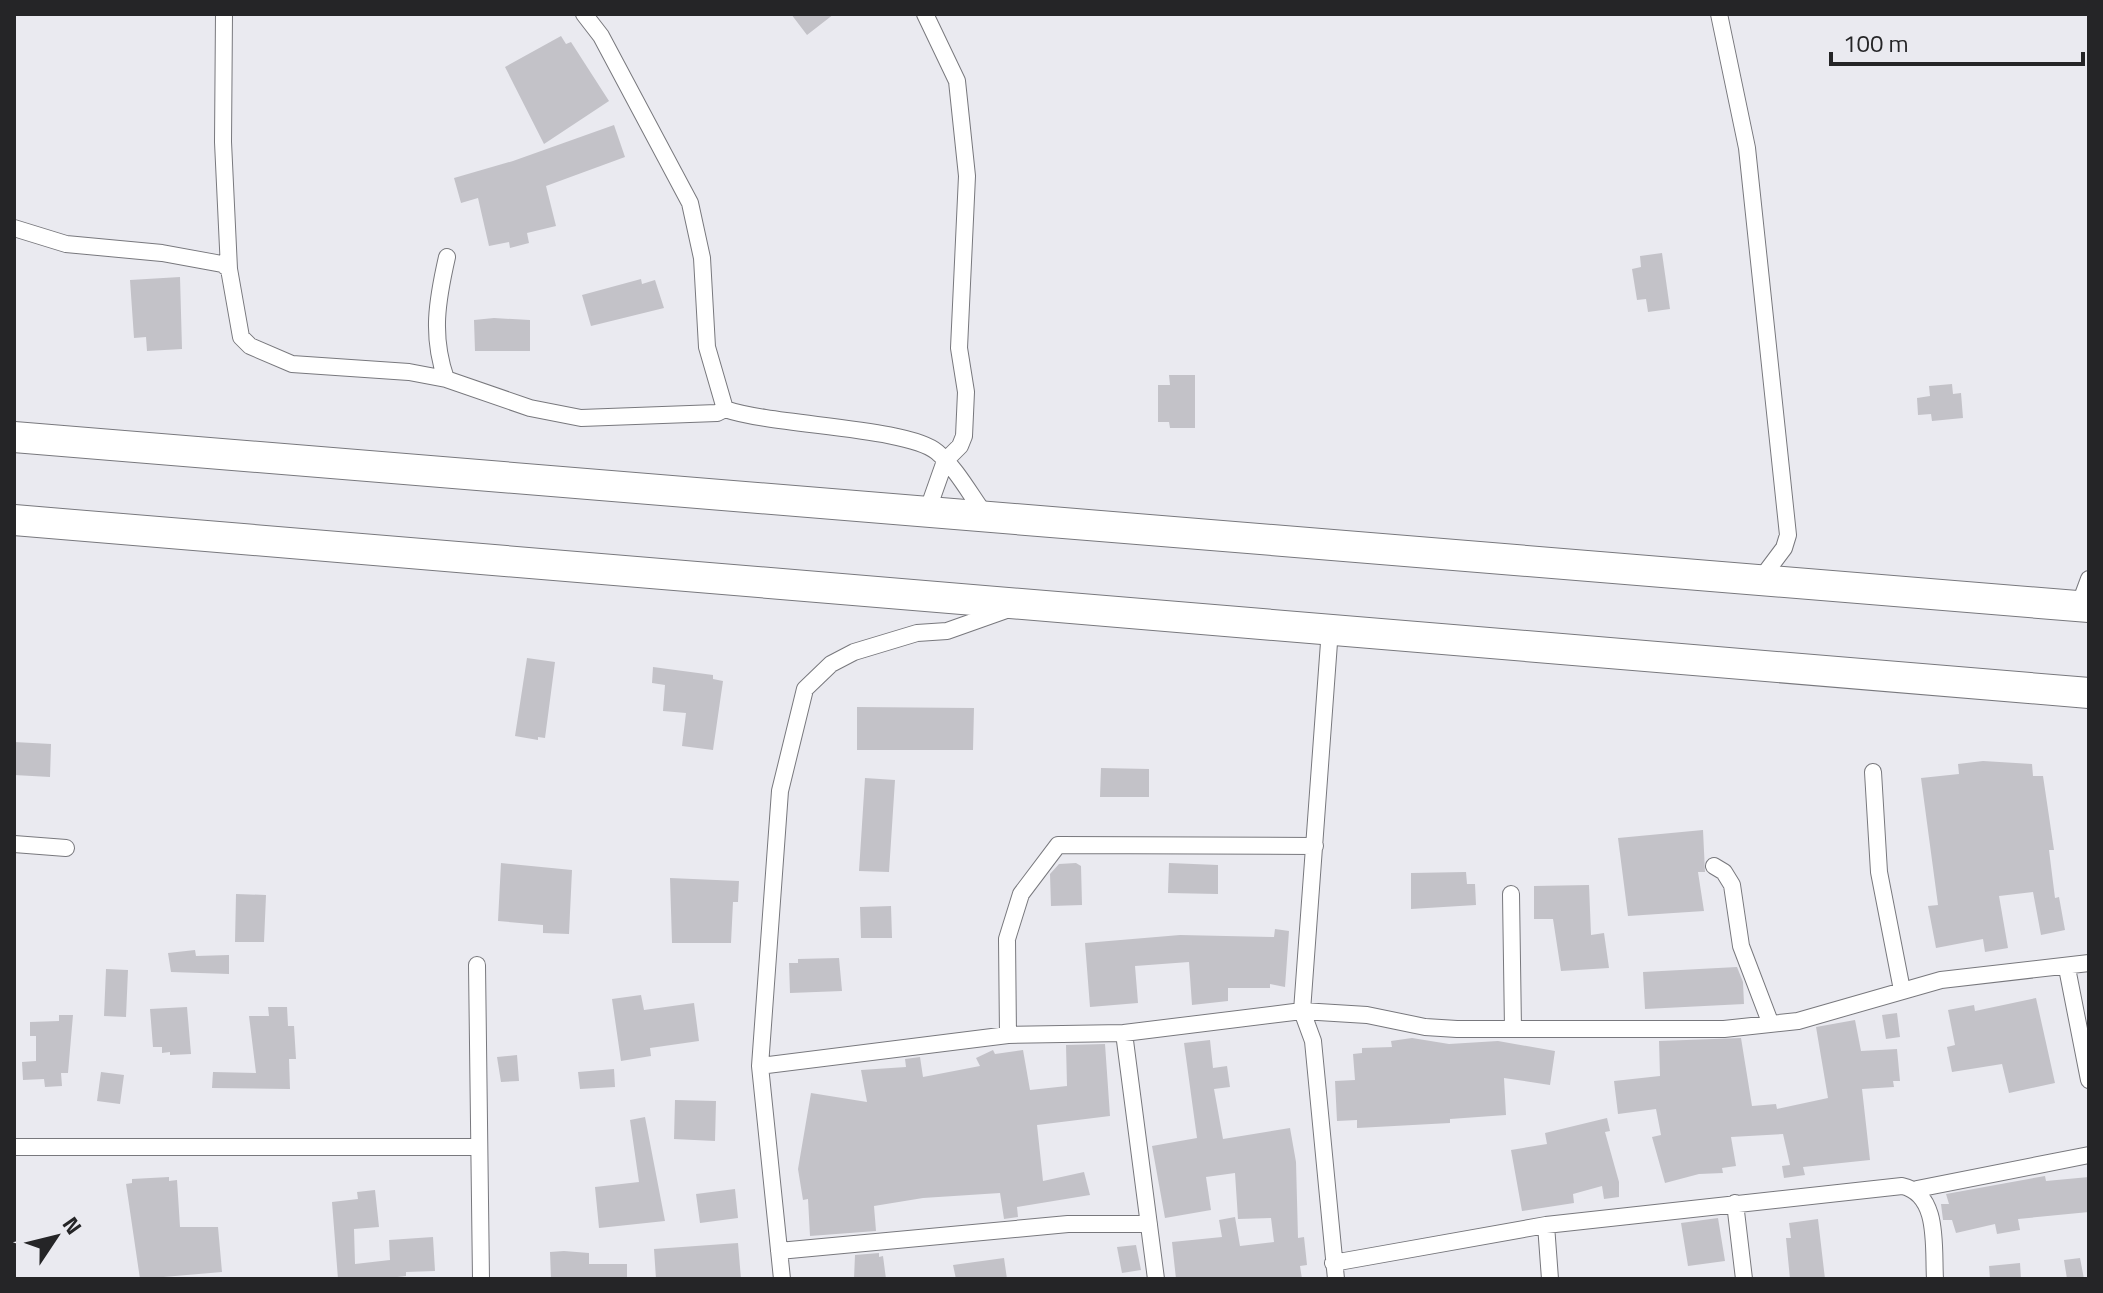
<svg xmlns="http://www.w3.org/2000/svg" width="2103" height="1293" font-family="'Titillium Web',sans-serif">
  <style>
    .building { fill: #c3c2c8 }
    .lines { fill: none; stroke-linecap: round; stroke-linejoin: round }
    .street-casing { stroke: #78787d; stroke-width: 18 }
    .highway-casing { stroke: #78787d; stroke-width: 32 }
    .street { stroke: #fff; stroke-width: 16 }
    .highway { stroke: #fff; stroke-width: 30 }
  </style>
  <rect width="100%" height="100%" fill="#eaeaf0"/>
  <path class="building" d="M 791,14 L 834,14 L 807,35 Z
    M 561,36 L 566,44 L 571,42 L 609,101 L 544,144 L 505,67 Z
    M 614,125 L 625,157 L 546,186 L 556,226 L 527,233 L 529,243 L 510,248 L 509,242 L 489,246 L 478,198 L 461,203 L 454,178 L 513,161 Z
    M 1662,253 L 1670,309 L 1648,312 L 1646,299 L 1637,300 L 1632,269 L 1641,267 L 1640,256 Z
    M 180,277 L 182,349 L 147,351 L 146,337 L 134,338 L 130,280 Z
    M 641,279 L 642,284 L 655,280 L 664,308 L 591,326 L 582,295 Z
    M 494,318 L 530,320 L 530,351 L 475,351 L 474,320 Z
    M 1169,375 L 1195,375 L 1195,428 L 1170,428 L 1169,422 L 1158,422 L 1158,385 L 1170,385 Z
    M 1952,384 L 1953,394 L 1961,393 L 1963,418 L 1932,421 L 1931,414 L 1918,415 L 1917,398 L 1930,396 L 1929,386 Z
    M 527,658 L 555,662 L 545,738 L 538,737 L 538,740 L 515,736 Z
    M 653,667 L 713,675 L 713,679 L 723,681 L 713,750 L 682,746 L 686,713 L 663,711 L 665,685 L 652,683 Z
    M 857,707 L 974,708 L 973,750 L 857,750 Z
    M 14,742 L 51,744 L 50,777 L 14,775 Z
    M 1983,761 L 2032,764 L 2033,776 L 2043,776 L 2054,850 L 2049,850 L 2055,898 L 2059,897 L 2065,930 L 2041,935 L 2033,892 L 1999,896 L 2008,948 L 1985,952 L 1983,939 L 1936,948 L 1928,906 L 1938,905 L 1921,778 L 1959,774 L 1958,764 Z
    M 1101,768 L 1149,769 L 1149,797 L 1100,797 Z
    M 865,778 L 895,780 L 889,872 L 859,871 Z
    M 1703,830 L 1705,872 L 1698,872 L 1704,911 L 1628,916 L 1618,838 Z
    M 501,863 L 572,870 L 569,934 L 543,933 L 543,925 L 498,921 Z
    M 1076,863 L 1081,866 L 1082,905 L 1051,906 L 1050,874 L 1059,864 Z
    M 1169,863 L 1218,865 L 1218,894 L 1168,893 Z
    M 1466,872 L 1467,884 L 1475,884 L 1476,905 L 1411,909 L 1411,873 Z
    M 670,878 L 739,881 L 738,902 L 733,902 L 731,943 L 672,943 Z
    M 1589,885 L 1591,935 L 1604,933 L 1609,968 L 1561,971 L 1553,919 L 1534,919 L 1534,886 Z
    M 236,894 L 266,895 L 264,942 L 235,942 Z
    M 891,906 L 892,938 L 861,938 L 860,907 Z
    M 1275,929 L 1289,931 L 1285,987 L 1270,984 L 1270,988 L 1228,988 L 1228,1001 L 1192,1005 L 1189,962 L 1135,966 L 1138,1003 L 1090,1007 L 1085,943 L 1180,935 L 1274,937 Z
    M 195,950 L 196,956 L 229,955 L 229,974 L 171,972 L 168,953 Z
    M 839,958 L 842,991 L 790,993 L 789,963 L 798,963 L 798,959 Z
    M 1737,967 L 1743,982 L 1744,1004 L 1645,1009 L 1643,972 Z
    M 106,969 L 128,970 L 126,1017 L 104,1016 Z
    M 641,995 L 644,1010 L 694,1003 L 699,1041 L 650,1048 L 651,1056 L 621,1061 L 612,999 Z
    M 2036,998 L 2055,1083 L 2009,1093 L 2002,1064 L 1952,1072 L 1947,1047 L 1955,1045 L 1948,1010 L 1974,1005 L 1975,1011 Z
    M 187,1007 L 191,1054 L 170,1055 L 170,1052 L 162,1053 L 162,1047 L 153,1047 L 150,1009 Z
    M 268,1007 L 287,1007 L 288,1026 L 294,1026 L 296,1059 L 289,1059 L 290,1089 L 212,1088 L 213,1072 L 256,1073 L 249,1016 L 269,1016 Z
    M 1897,1013 L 1900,1037 L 1886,1039 L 1882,1015 Z
    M 59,1015 L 73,1015 L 68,1073 L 61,1073 L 62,1086 L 45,1087 L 44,1079 L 23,1080 L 22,1062 L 36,1061 L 36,1036 L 30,1036 L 30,1022 L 59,1021 Z
    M 1855,1020 L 1861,1051 L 1897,1049 L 1900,1081 L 1893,1081 L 1894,1087 L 1862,1089 L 1870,1160 L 1803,1167 L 1805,1175 L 1784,1178 L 1782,1166 L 1790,1165 L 1783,1134 L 1731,1137 L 1736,1166 L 1722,1168 L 1723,1173 L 1699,1174 L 1665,1183 L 1652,1137 L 1661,1135 L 1656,1109 L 1618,1114 L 1614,1081 L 1660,1076 L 1659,1041 L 1741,1038 L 1752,1106 L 1776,1104 L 1777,1109 L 1828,1098 L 1816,1027 Z
    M 1412,1038 L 1449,1044 L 1498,1041 L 1555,1051 L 1550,1085 L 1504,1078 L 1506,1115 L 1450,1119 L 1450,1123 L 1357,1128 L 1357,1120 L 1337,1121 L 1335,1081 L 1355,1080 L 1353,1054 L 1362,1053 L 1362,1048 L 1392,1047 L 1391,1041 Z
    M 1210,1040 L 1213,1068 L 1227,1066 L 1230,1087 L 1214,1089 L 1223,1139 L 1290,1128 L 1296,1162 L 1298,1238 L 1304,1237 L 1307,1265 L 1300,1266 L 1302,1279 L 1176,1279 L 1172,1242 L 1222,1237 L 1219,1220 L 1235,1217 L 1240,1246 L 1274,1242 L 1271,1218 L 1238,1219 L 1235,1173 L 1206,1177 L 1211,1210 L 1165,1218 L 1152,1146 L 1197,1138 L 1184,1043 Z
    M 1105,1044 L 1110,1116 L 1037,1125 L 1043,1181 L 1084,1172 L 1090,1195 L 1017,1207 L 1018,1217 L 1004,1219 L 1000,1193 L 923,1198 L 874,1206 L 876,1231 L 810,1236 L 808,1199 L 803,1200 L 798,1169 L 811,1093 L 867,1102 L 861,1070 L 906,1067 L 905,1059 L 920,1057 L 923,1077 L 980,1066 L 976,1058 L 993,1050 L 995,1054 L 1023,1050 L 1030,1090 L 1067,1086 L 1066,1045 Z
    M 517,1055 L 519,1081 L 501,1082 L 497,1057 Z
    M 614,1069 L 615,1087 L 580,1089 L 578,1072 Z
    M 101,1072 L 124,1075 L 120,1104 L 97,1101 Z
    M 675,1100 L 716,1101 L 715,1141 L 674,1139 Z
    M 645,1117 L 665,1221 L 599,1228 L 595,1187 L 639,1182 L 630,1120 Z
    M 1607,1118 L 1610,1131 L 1605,1132 L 1619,1182 L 1619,1197 L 1604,1199 L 1602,1186 L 1573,1194 L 1574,1203 L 1522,1211 L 1511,1150 L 1547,1144 L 1545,1133 Z
    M 2045,1176 L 2046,1181 L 2089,1177 L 2089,1212 L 2018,1219 L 2020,1230 L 1997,1234 L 1995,1224 L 1956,1233 L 1952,1220 L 1943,1220 L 1941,1204 L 1949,1204 L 1946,1194 Z
    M 169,1177 L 169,1181 L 177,1180 L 180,1227 L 218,1227 L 222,1272 L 140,1279 L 126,1184 L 132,1183 L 132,1179 Z
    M 735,1189 L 738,1218 L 700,1223 L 696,1194 Z
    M 375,1190 L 379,1227 L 354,1229 L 355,1264 L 390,1260 L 389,1240 L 433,1237 L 435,1271 L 406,1272 L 406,1276 L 380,1279 L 338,1279 L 332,1202 L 358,1199 L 357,1192 Z
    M 1718,1218 L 1725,1261 L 1688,1266 L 1681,1223 Z
    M 1818,1219 L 1825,1279 L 1790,1279 L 1786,1238 L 1791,1238 L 1789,1223 Z
    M 738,1243 L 741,1279 L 656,1279 L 654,1249 Z
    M 1136,1245 L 1141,1270 L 1122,1273 L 1117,1247 Z
    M 564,1251 L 589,1253 L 589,1264 L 627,1264 L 627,1279 L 551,1279 L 550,1252 Z
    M 879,1253 L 879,1257 L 883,1256 L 886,1279 L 854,1279 L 855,1255 Z
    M 1004,1258 L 1007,1279 L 956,1279 L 953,1265 Z
    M 2080,1258 L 2084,1279 L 2067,1279 L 2064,1260 Z
    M 2020,1263 L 2021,1279 L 1990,1279 L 1989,1266 Z"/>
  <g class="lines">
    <defs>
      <path id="street" d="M 224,14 L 223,142 L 229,269
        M 584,14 L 601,36 L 690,203 L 702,258 L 707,347 L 725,409 C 773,426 908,427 937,452 C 957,469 971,496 986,516
        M 925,14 L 957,81 L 967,176 L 959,348 L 966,392 L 964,436 L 960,446 L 945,461 L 927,512
        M 1719,14 L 1747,148 L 1788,535 L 1784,548 L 1760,580
        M 14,228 L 66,244 L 162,253 L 222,264 L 229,269 L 241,337 L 250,346 L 292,364 L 409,372 L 446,379 L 530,408 L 581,418 L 717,413 L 725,409
        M 446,379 C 431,336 437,301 447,257
        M 2079,606 L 2089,579
        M 1330,629 L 1302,1011 L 1313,1041 L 1336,1279
        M 1873,772 L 1879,872 L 1902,990
        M 14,844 L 66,848
        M 1714,866 L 1724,872 L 1732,885 L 1741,946 L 1770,1022
        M 1511,894 L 1513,1029
        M 477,965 L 481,1279
        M 2067,968 L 2089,1080
        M 1124,1033 L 1156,1279
        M 1008,1035 L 1007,939 L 1021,894 L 1058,845 L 1315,846
        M 760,1066 L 1008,1035 L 1124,1033 L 1302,1011 L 1367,1015 L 1425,1027 L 1457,1029 L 1724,1029 L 1798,1021 L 1941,980 L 2089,963
        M 14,1147 L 479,1147
        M 1917,1189 L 2089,1155
        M 1735,1203 L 1744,1279
        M 1546,1225 L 1550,1279
        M 779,1251 L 1068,1224 L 1149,1224
        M 1333,1263 L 1546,1225 L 1902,1186 C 1940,1194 1933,1248 1935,1279
        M 782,1279 L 760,1066 L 780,791 L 805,689 L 831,664 L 854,652 L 917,633 L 947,631 L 1012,608"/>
      <path id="highway" d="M 14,437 L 2089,607
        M 14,520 L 2089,693"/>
    </defs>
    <use href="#street" class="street-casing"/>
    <use href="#highway" class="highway-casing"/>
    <use href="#street" class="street"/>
    <use href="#highway" class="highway"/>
  </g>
  <rect width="2103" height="1293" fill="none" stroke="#252527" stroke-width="32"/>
  <g transform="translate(56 1237) rotate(55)" stroke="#eaeaf0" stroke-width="6" paint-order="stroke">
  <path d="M0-6L14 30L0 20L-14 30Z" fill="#252527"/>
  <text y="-12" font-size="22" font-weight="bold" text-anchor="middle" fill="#252527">N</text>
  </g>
  <path d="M1831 52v12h252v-12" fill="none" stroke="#252527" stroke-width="4"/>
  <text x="1843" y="52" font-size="24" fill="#252527" stroke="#eaeaf0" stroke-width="6" paint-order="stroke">100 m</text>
</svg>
